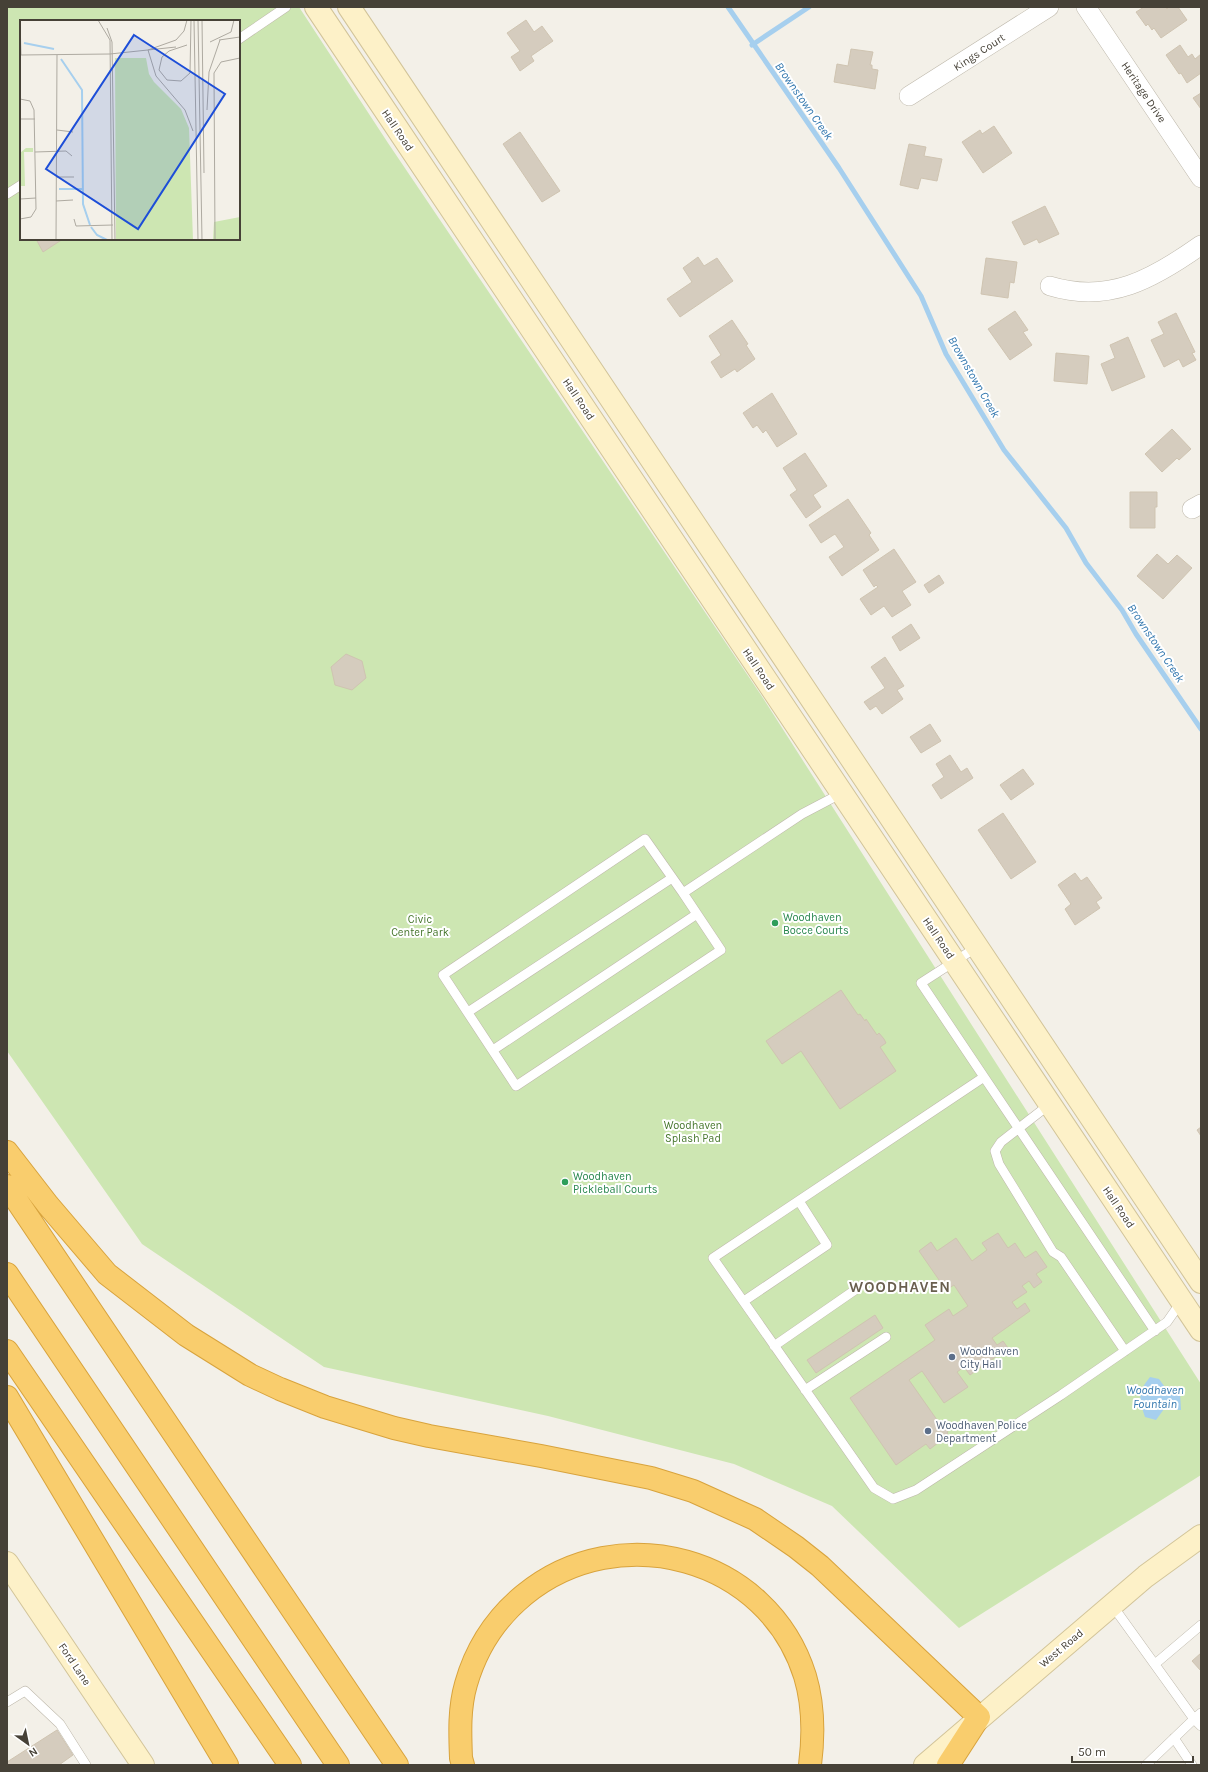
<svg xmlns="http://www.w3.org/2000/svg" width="1208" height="1772" font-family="Karla,sans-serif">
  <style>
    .green { fill: #cde6b2; fill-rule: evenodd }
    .water { fill: #a6cfee }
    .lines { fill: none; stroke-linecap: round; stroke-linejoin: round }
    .stream { stroke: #a6cfee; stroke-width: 5 }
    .building { fill: #d5ccbe; stroke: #cfc4b1 }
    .lane-casing { stroke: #beb8ab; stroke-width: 10 }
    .street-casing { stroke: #beb8ab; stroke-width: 20 }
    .secondary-casing { stroke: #d2c499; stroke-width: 24 }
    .highway-casing { stroke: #d8a33d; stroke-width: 24 }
    .lane { stroke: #fff; stroke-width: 9 }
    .street { stroke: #fff; stroke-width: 19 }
    .secondary { stroke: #fdf1c8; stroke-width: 22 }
    .highway { stroke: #f9cd6d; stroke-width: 22 }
    .leisure-dot { fill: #2e9e5b; stroke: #fff; stroke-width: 1.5 }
    .service-dot { fill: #5c6f8a; stroke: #fff; stroke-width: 1.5 }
    .labels { text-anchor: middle; stroke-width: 4; stroke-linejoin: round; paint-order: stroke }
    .street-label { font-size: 11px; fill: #464137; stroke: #fff }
    .leisure-label { font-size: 11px; fill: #27864d; stroke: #fff; text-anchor: start }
    .park-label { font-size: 11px; fill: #46762c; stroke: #fff }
    .service-label { font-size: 11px; fill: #4e5e75; stroke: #fff; text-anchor: start }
    .water-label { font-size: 12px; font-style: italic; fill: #3378af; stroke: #fff }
    .district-label { font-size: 15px; font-weight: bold; letter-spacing: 1px; fill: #695f4e; stroke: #fff }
    .inset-river { fill: none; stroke: #a6cfee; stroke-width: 2 }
    .inset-road { fill: none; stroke: #aeaaa1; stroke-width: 1 }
    .view { fill: #1d4ed8; fill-opacity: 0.15; stroke: #1d4ed8; stroke-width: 2 }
    .inset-edge { fill: none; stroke: #464137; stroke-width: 2 }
  </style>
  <rect width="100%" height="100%" fill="#f3f0e8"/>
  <path class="green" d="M 7,7 L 299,7 L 388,143 L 761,695 L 1201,1384 L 1201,1475 L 959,1628 L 832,1506 L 734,1464 L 548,1416 L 324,1367 L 142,1244 L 7,1051 ZM 21,21 L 239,21 L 239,239 L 21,239 Z"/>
  <path class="water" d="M 1150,1377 L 1159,1379 L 1167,1390 L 1180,1392 L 1181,1410 L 1164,1409 L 1156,1420 L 1145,1417 C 1139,1398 1137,1393 1150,1377 Z"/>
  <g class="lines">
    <path class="stream" d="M 728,7 L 839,168 L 921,296 L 946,354 L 1004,450 L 1066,528 L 1086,563 L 1122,610 L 1136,634 L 1201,729
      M 752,45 L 809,7"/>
  </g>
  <path class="building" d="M 1144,7 L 1165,7 L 1167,9 L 1169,7 L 1178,7 L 1187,20 L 1161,38 L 1154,28 L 1152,30 L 1148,24 L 1146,26 L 1136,12 Z
    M 526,20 L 534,32 L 542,26 L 553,41 L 531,56 L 534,61 L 520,71 L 511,57 L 520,51 L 507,33 Z
    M 1180,45 L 1188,57 L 1192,54 L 1195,59 L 1201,54 L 1201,73 L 1187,83 L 1181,73 L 1179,74 L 1166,55 Z
    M 851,49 L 873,52 L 870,65 L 872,65 L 872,69 L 878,70 L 875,89 L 834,82 L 837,64 L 848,66 Z
    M 1201,93 L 1201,109 L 1193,98 Z
    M 994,126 L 1012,153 L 983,173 L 962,142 L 980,130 L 982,134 Z
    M 520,132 L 560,191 L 542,202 L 503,144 Z
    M 909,144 L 926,147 L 924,156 L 942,159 L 937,181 L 921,178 L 918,189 L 900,185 Z
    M 1045,206 L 1059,234 L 1039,243 L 1037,239 L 1024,245 L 1012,222 Z
    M 36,239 L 63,239 L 43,252 Z
    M 698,257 L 704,266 L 717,258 L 733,281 L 680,317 L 667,299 L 692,282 L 683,268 Z
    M 986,258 L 1017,262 L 1014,283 L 1010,282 L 1008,298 L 981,294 Z
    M 1015,311 L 1028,330 L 1023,332 L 1032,345 L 1010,360 L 988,329 Z
    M 1176,313 L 1195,352 L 1192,353 L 1196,360 L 1183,367 L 1179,359 L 1164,367 L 1151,340 L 1164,334 L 1158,322 Z
    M 732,320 L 748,344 L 746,345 L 755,359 L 737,372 L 735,369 L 721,378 L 711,362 L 721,355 L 709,336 Z
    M 1128,337 L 1145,377 L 1112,391 L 1101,364 L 1115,358 L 1110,345 Z
    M 1056,353 L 1089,356 L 1087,384 L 1054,381 Z
    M 772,393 L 797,434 L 777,447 L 766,430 L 763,433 L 757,425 L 753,428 L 743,413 Z
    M 1172,429 L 1191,449 L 1179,460 L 1177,458 L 1162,472 L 1145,454 Z
    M 805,453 L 827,486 L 813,495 L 821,507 L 806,518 L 790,495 L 797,490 L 783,468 Z
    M 1130,492 L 1157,492 L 1157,507 L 1155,507 L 1155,528 L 1130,528 Z
    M 848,499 L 871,533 L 869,535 L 879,550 L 842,576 L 829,557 L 844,547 L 835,534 L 821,543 L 809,525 Z
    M 894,549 L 916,582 L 902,591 L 911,605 L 892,617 L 884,606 L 871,615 L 860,599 L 878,587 L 876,585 L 874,587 L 863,570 Z
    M 1157,554 L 1168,564 L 1177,555 L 1192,568 L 1163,599 L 1137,576 Z
    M 939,575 L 944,583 L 929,593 L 924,585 Z
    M 911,624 L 920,638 L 900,651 L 892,637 Z
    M 346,654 L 362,661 L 366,678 L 352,690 L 335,685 L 331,667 Z
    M 885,657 L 904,686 L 897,690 L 903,699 L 882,714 L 876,706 L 870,710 L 864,702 L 885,688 L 871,667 Z
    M 930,724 L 941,741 L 921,753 L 910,737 Z
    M 950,755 L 961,772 L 967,768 L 973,778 L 941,799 L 932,785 L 944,777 L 936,764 Z
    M 1023,769 L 1034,784 L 1011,800 L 1000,785 Z
    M 1003,813 L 1036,862 L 1011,879 L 978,830 Z
    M 1075,873 L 1081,881 L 1087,877 L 1102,898 L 1096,902 L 1100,908 L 1075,925 L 1065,909 L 1071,904 L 1058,885 Z
    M 841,990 L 858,1015 L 860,1014 L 865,1021 L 866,1019 L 877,1035 L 879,1033 L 884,1039 L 886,1043 L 880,1047 L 896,1071 L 840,1109 L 801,1051 L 782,1064 L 766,1041 Z
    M 1201,1127 L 1201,1136 L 1197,1130 Z
    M 998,1233 L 1008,1248 L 1015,1243 L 1025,1258 L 1036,1251 L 1047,1267 L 1036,1274 L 1042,1282 L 1034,1288 L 1029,1281 L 1022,1286 L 1027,1292 L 1012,1302 L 1017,1309 L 1025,1303 L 1030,1311 L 992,1338 L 997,1345 L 1003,1341 L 1008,1348 L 970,1375 L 964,1367 L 957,1372 L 968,1387 L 944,1403 L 922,1371 L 909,1380 L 942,1427 L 945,1425 L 948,1429 L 947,1436 L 930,1449 L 926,1444 L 896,1465 L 850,1398 L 935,1340 L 925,1325 L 949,1309 L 953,1316 L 968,1306 L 954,1285 L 946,1290 L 919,1251 L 931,1242 L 937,1251 L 956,1238 L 972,1261 L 987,1250 L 982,1243 Z
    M 875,1315 L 883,1328 L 816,1373 L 807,1360 Z
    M 1201,1653 L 1201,1671 L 1192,1661 Z
    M 57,1730 L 73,1755 L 59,1765 L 7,1765 L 7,1762 Z"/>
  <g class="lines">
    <defs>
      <path id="lane" d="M 239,39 L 286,7
        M 7,194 L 21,185
        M 683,893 L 645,839 L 443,975 L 516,1086 L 721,950 L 683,893 L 802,814 L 842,793
        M 977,947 L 921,983 L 984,1077
        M 468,1012 L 672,878
        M 493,1050 L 697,914
        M 1050,1104 L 1001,1142 L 995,1151 L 999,1164 L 1053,1252 L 1061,1257 L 1125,1351
        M 744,1301 L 827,1245 L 799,1201
        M 1155,1331 L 984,1077 L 713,1258 L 874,1488 L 893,1499 L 916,1490 L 1061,1395 L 1167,1322 L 1181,1302
        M 774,1346 L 855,1290
        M 805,1390 L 886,1337
        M 1112,1605 L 1194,1719 L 1146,1765
        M 1155,1664 L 1201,1625
        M 7,1702 L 25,1691 L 60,1724 L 86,1765
        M 1201,1713 L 1194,1719 L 1201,1726
        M 1174,1738 L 1192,1765"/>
      <path id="street" d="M 1086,7 L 1201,178
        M 909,96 L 1049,7
        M 1050,286 C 1109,304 1153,279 1201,245
        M 1192,509 L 1201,504"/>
      <path id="secondary" d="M 316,7 L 1201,1330
        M 349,7 L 1201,1282
        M 7,1563 L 143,1765
        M 925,1765 L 1146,1576 L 1201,1536"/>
      <path id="highway" d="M 7,1152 L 48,1205 L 107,1274 L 186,1335 L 250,1375 L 280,1389 L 325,1407 L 394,1428 L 429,1436 L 541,1456 L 651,1478 L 693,1491 L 755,1519 L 796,1547 L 820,1566 L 979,1717 L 948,1765
        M 7,1186 L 397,1765
        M 7,1274 L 338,1765
        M 7,1351 L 290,1765
        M 7,1397 L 227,1765
        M 463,1765 L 461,1758 C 460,1733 459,1708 466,1684 C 476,1649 496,1618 524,1595 C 619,1517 768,1557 805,1676 C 814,1706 814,1734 810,1765"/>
    </defs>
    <use href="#lane" class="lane-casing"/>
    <use href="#street" class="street-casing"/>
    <use href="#secondary" class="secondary-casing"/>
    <use href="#highway" class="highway-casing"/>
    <use href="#lane" class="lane"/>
    <use href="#street" class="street"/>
    <use href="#secondary" class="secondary"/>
    <use href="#highway" class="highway"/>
  </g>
  <g class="leisure-dot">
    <circle cx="775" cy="923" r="4"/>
    <circle cx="565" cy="1182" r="4"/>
  </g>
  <g class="service-dot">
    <circle cx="952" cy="1357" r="4"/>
    <circle cx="928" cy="1431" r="4"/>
  </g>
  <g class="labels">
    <g class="street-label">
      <text transform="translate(979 52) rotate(-33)" y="4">Kings Court</text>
      <text transform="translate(1144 92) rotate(56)" y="4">Heritage Drive</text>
      <text transform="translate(398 130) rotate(56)" y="4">Hall Road</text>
      <text transform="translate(579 399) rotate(56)" y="4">Hall Road</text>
      <text transform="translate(759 669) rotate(56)" y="4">Hall Road</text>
      <text transform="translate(939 938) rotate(56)" y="4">Hall Road</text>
      <text transform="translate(1119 1207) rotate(56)" y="4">Hall Road</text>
      <text transform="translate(1061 1648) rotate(-40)" y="4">West Road</text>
      <text transform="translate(75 1664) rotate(56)" y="4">Ford Lane</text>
    </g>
    <g class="leisure-label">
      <text x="783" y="921">Woodhaven<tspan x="783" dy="13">Bocce Courts</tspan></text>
      <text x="573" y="1180">Woodhaven<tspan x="573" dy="13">Pickleball Courts</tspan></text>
    </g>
    <g class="park-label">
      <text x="420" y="923">Civic<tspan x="420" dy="13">Center Park</tspan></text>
      <text x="693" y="1129">Woodhaven<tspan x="693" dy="13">Splash Pad</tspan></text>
    </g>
    <g class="service-label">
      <text x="960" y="1355">Woodhaven<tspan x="960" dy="13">City Hall</tspan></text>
      <text x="936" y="1429">Woodhaven Police<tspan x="936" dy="13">Department</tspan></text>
    </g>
    <g class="water-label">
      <text transform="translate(804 101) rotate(55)" y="4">Brownstown Creek</text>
      <text transform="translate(974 377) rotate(60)" y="4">Brownstown Creek</text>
      <text transform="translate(1156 643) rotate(56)" y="4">Brownstown Creek</text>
      <text x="1155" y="1394">Woodhaven<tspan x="1155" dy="14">Fountain</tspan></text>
    </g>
    <g class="district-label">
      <text x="900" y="1292">WOODHAVEN</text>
    </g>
  </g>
  <g transform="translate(20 20)">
    <rect width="220" height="220" fill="#f3f0e8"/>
    <path d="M 95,38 L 126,38 L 129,54 L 134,62 L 161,89 L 169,108 L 173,220 L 96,220 ZM 6,128 L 13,128 L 13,132 L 4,132 L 5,166 L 0,166 L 0,133 ZM 220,197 L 220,220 L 193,220 L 194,202 Z" fill="#cde6b2"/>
    <path class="inset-river" d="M 4,23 L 34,29M 41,39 L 62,70 L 63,184 L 70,205M 39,169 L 62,169M 71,207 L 77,215 L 87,220"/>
    <path class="inset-road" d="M 0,0 L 1,35M 78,0 L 90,20 L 92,220M 167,0 L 164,11 L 156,20 L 128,30 L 136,56 L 165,90 L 173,111M 174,0 L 178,220M 178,0 L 182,220M 182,0 L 184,153M 87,8 L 92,22 L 95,220M 199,20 L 220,17M 190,22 L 211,12 L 214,0M 167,25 L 149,31 L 142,37 L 139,50 L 147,60 L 161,61 L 170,53 L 171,0M 0,35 L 90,34 L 156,27M 0,79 L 10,81 L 14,90 L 16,189 L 11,197 L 0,199M 187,90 L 189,52 L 200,20M 0,99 L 15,99M 37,110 L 53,112M 15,132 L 46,131 L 52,136M 36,157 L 54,157M 0,179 L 16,178M 36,181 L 53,180M 54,199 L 56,206 L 93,205M 36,220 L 37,35M 195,220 L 194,53 L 201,42 L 220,38"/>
    <path class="view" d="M 114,15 L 205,74 L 118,209 L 26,149 Z"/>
    <rect width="220" height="220" class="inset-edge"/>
  </g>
  <rect width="1208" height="1772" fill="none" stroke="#464137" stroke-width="16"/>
  <g transform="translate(28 1744) rotate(147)" stroke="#ffffff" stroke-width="3" paint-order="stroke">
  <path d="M0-3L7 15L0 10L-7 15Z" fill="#464137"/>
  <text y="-6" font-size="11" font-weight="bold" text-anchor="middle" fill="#464137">N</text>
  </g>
  <path d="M1072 1756v6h121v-6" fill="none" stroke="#464137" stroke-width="2"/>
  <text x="1078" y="1756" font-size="12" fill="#464137" stroke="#ffffff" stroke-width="3" paint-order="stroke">50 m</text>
</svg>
